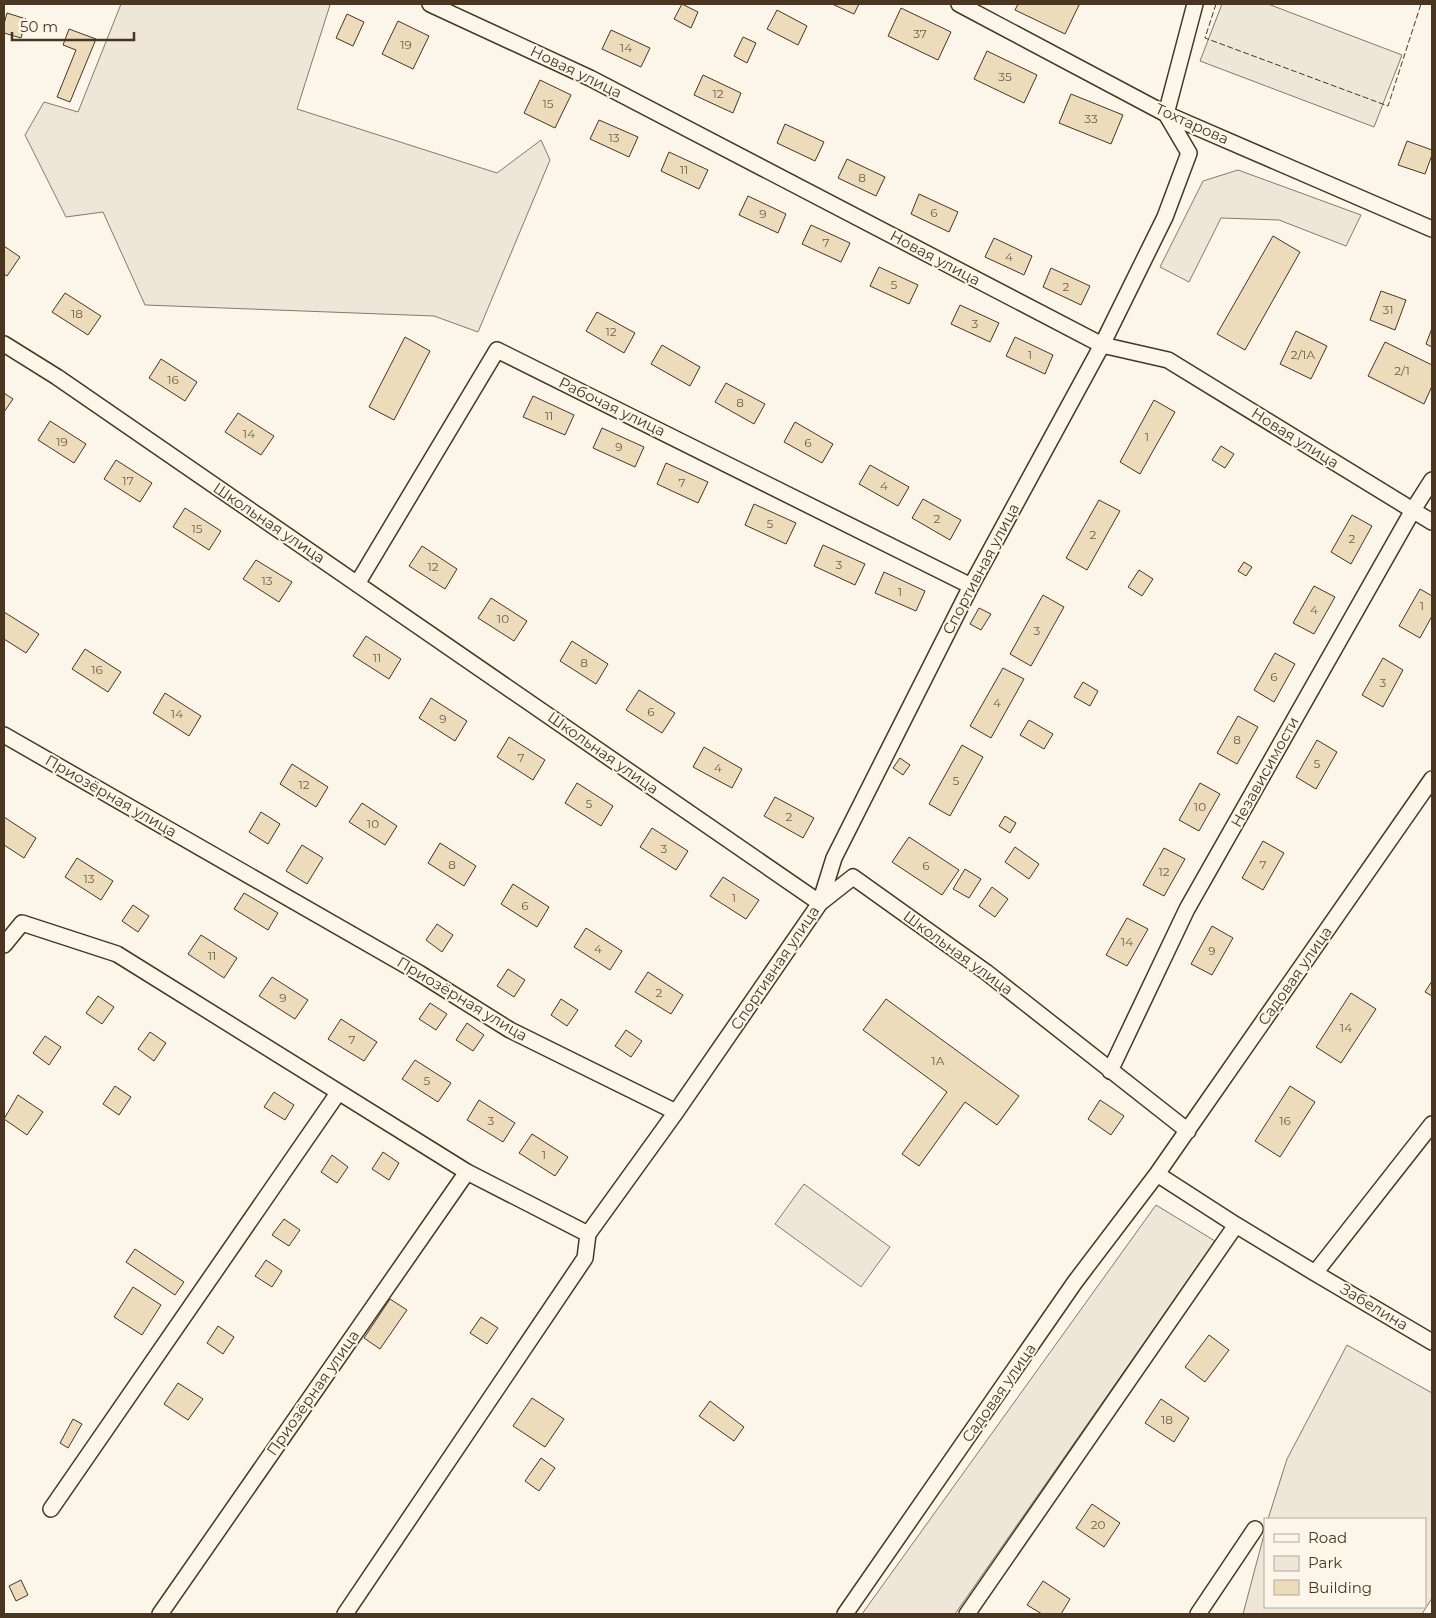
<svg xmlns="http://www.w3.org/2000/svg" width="1436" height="1618" font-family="Montserrat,sans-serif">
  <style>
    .green { fill: #ede6d9; stroke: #887966 }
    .building { fill: #ecdcbc; stroke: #4a3520 }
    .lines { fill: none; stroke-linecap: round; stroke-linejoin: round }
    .minor-casing { stroke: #4a3520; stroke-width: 18 }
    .minor { stroke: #fbf6e9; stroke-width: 15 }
    .fence { stroke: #4a3520; stroke-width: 1; stroke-dasharray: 6 2.5; stroke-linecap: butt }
    .labels { text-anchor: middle; stroke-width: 4; stroke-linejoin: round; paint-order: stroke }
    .number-label { font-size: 12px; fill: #725f47 }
    .street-label { font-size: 15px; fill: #4a3520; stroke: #fbf6e9 }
  </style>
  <rect width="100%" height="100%" fill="#fbf6e9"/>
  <path class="green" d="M 121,4 L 327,4 L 330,5 L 297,109 L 497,173 L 541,140 L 550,160 L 478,332 L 434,316 L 145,305 L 103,212 L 66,217 L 25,135 L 44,102 L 78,112 Z
    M 1222,4 L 1268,4 L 1402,55 L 1374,127 L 1200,61 Z
    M 1238,170 L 1361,215 L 1346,246 L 1279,220 L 1221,218 L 1189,282 L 1160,267 L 1203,181 Z
    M 804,1184 L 890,1247 L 861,1287 L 775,1224 Z
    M 1156,1205 L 1215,1241 L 955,1614 L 862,1614 Z
    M 1347,1345 L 1432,1393 L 1432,1598 L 1422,1614 L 1243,1614 L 1265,1531 L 1265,1607 L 1425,1607 L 1425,1519 L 1268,1519 L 1287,1459 Z"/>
  <path class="building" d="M 682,4 L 698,12 L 691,28 L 674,19 Z
    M 832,4 L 859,4 L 854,14 Z
    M 1018,4 L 1075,4 L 1079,5 L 1065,34 L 1015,10 Z
    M 901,8 L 951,32 L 938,60 L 888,36 Z
    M 777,10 L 807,26 L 798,45 L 767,29 Z
    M 7,13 L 26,19 L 21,38 L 4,33 L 4,24 Z
    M 347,14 L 364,22 L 353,46 L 336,38 Z
    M 398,21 L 429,36 L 413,69 L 382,54 Z
    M 69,29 L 96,39 L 70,102 L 57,97 L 76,50 L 63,45 Z
    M 611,30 L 650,48 L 641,67 L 602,49 Z
    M 743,37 L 756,43 L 747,63 L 734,56 Z
    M 987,51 L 1037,75 L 1024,103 L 974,79 Z
    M 703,75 L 741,93 L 733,113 L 694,95 Z
    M 540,80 L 571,95 L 555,128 L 524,113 Z
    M 1071,94 L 1123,115 L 1111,144 L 1059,123 Z
    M 599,120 L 638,137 L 629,157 L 590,139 Z
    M 785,124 L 824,142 L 815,161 L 777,143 Z
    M 1407,141 L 1432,150 L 1432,155 L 1425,174 L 1398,165 Z
    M 669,152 L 708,170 L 699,189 L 661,171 Z
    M 847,159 L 885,177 L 876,196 L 838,178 Z
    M 919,194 L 958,212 L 949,232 L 911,214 Z
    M 748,196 L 786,214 L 778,233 L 739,215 Z
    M 811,225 L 850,243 L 841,262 L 802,244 Z
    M 1273,236 L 1300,252 L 1245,350 L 1217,334 Z
    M 994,238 L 1032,256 L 1024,275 L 985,257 Z
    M 4,246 L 20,257 L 7,276 L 4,274 Z
    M 879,267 L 918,285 L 909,304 L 870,286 Z
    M 1051,268 L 1090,286 L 1081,305 L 1043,287 Z
    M 1381,291 L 1406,300 L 1395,330 L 1370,320 Z
    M 65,293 L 101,316 L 88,335 L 52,312 Z
    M 960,305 L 999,323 L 990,342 L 951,324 Z
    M 597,312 L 635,333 L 624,353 L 586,331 Z
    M 1432,328 L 1432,347 L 1426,344 Z
    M 1296,331 L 1327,346 L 1311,379 L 1280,364 Z
    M 405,337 L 430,351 L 394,420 L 369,407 Z
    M 1015,337 L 1053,355 L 1045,374 L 1006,356 Z
    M 1385,342 L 1432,365 L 1432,386 L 1424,404 L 1368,376 Z
    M 662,345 L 700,367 L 690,386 L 651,364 Z
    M 161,359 L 197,382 L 185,401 L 149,378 Z
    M 726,383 L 765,404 L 754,424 L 715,402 Z
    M 4,393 L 13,399 L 4,412 Z
    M 533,396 L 574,415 L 565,435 L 523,417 Z
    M 1154,400 L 1175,412 L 1140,474 L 1120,462 Z
    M 238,413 L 274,436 L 261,455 L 225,432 Z
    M 50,421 L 86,444 L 74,463 L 38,440 Z
    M 795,422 L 833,444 L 822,463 L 784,442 Z
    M 602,428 L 644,447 L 635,467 L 593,448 Z
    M 1221,446 L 1234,454 L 1225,468 L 1212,460 Z
    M 116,460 L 152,483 L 140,502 L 104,479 Z
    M 666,463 L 708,482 L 698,503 L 657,484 Z
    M 870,465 L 909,487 L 898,506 L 859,484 Z
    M 923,499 L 961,520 L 950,540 L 912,518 Z
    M 1099,500 L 1120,511 L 1087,570 L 1066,558 Z
    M 754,504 L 796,523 L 786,544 L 745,525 Z
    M 185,508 L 221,531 L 209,550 L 173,527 Z
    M 1352,515 L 1372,526 L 1351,564 L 1331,552 Z
    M 823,545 L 865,564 L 855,585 L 814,566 Z
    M 422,546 L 457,569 L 445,589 L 409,566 Z
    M 256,560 L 292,582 L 279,602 L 243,579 Z
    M 1244,562 L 1252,567 L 1246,576 L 1238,571 Z
    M 1139,570 L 1153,579 L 1142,596 L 1128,587 Z
    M 884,572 L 925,591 L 916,611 L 875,593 Z
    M 1314,586 L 1335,597 L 1314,634 L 1293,623 Z
    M 1420,589 L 1432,596 L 1432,616 L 1420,638 L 1399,626 Z
    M 1043,595 L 1064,607 L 1031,666 L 1010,654 Z
    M 491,598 L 527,621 L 514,641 L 478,618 Z
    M 979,608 L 991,614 L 981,630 L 970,624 Z
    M 4,612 L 39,634 L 26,653 L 4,639 Z
    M 366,636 L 401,659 L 389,679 L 353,656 Z
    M 572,641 L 608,664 L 596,684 L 560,661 Z
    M 85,649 L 121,672 L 108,692 L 72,669 Z
    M 1275,653 L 1295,664 L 1274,702 L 1254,690 Z
    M 1383,658 L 1403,670 L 1383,707 L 1362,695 Z
    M 1003,668 L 1024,679 L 991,738 L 970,726 Z
    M 1083,682 L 1098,691 L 1090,706 L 1074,697 Z
    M 639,690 L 675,713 L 662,733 L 626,710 Z
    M 165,693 L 201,716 L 189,736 L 153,713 Z
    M 431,698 L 467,721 L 455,741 L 419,718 Z
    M 1238,716 L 1258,727 L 1237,764 L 1217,753 Z
    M 1029,720 L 1053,734 L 1044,749 L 1020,735 Z
    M 509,737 L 545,760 L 533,780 L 497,757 Z
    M 1317,740 L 1337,752 L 1316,789 L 1296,777 Z
    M 962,745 L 983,757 L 950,816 L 929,804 Z
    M 704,747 L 742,769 L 732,788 L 693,767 Z
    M 900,758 L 910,765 L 903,775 L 893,768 Z
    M 292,764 L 328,787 L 316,807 L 280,784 Z
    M 577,783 L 613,806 L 601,826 L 565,803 Z
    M 1200,783 L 1220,794 L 1199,831 L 1179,820 Z
    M 775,797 L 814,818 L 803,838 L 764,816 Z
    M 362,803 L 397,826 L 385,845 L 349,822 Z
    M 261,812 L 280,824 L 268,844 L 249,832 Z
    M 1005,816 L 1016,823 L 1010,833 L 999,826 Z
    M 4,817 L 36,838 L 24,858 L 4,845 Z
    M 652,828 L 688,851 L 676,870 L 640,847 Z
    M 909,837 L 959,870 L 942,895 L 892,862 Z
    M 1263,841 L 1284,853 L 1263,890 L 1242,878 Z
    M 440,843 L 476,866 L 464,886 L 428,863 Z
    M 302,845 L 323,858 L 307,884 L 286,871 Z
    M 1015,847 L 1039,864 L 1029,879 L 1005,862 Z
    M 1164,848 L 1185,859 L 1164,896 L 1143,885 Z
    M 77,858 L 113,881 L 101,900 L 65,877 Z
    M 965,869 L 981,879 L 969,898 L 953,889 Z
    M 723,877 L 759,900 L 746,919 L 710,896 Z
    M 513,884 L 549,907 L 537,927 L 501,904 Z
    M 992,887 L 1008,899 L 995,917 L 979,906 Z
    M 244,893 L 278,913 L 268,930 L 234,909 Z
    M 133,905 L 149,916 L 138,932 L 122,921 Z
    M 1127,918 L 1148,929 L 1127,966 L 1106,955 Z
    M 437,924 L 453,935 L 442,952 L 426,940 Z
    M 1212,926 L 1233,938 L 1212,975 L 1191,964 Z
    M 586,928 L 622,951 L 610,970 L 574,947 Z
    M 201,935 L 237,958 L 224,978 L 188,954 Z
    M 508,969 L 525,980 L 514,997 L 497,986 Z
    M 648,972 L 683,995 L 671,1014 L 635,992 Z
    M 272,977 L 308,1000 L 295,1019 L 259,996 Z
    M 1432,981 L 1432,996 L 1425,992 Z
    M 1351,993 L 1376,1009 L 1341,1063 L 1316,1047 Z
    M 98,996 L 114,1007 L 102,1024 L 86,1013 Z
    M 561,999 L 578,1010 L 567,1026 L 551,1015 Z
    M 886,999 L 1019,1096 L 997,1125 L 965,1102 L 919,1166 L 902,1154 L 947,1092 L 863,1030 Z
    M 430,1003 L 447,1014 L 436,1030 L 419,1019 Z
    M 341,1019 L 377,1042 L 364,1061 L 328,1039 Z
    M 467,1023 L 484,1035 L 473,1051 L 456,1040 Z
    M 626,1030 L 642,1041 L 631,1057 L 615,1046 Z
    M 150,1032 L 166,1043 L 154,1061 L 138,1049 Z
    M 45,1036 L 61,1047 L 49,1065 L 33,1053 Z
    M 415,1060 L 451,1083 L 438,1102 L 402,1079 Z
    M 115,1086 L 131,1097 L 119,1115 L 103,1104 Z
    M 1290,1086 L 1315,1102 L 1280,1157 L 1255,1141 Z
    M 274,1092 L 294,1105 L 285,1120 L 264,1107 Z
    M 18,1095 L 43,1112 L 27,1135 L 4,1119 Z
    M 479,1100 L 515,1123 L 503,1142 L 467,1120 Z
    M 1100,1100 L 1124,1116 L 1111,1135 L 1088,1119 Z
    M 532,1134 L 568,1157 L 555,1176 L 519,1153 Z
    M 383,1152 L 399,1163 L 389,1180 L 372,1169 Z
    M 332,1155 L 348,1167 L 337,1183 L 321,1172 Z
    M 284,1219 L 300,1230 L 289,1246 L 272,1235 Z
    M 135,1249 L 184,1282 L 175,1295 L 126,1262 Z
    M 266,1260 L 282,1271 L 272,1287 L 255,1276 Z
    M 133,1287 L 161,1305 L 142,1335 L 114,1317 Z
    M 390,1299 L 407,1310 L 380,1349 L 364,1338 Z
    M 481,1317 L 498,1328 L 487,1344 L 470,1333 Z
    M 218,1326 L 234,1337 L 223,1354 L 207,1343 Z
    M 1209,1335 L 1229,1350 L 1205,1382 L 1185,1367 Z
    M 178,1383 L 203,1399 L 188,1420 L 164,1404 Z
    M 532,1398 L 564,1419 L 545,1447 L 513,1426 Z
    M 1161,1399 L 1189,1418 L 1174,1442 L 1145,1423 Z
    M 710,1401 L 744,1427 L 734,1441 L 699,1416 Z
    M 73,1419 L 82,1424 L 68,1448 L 60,1443 Z
    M 541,1458 L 555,1468 L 539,1491 L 525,1481 Z
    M 1092,1504 L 1120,1523 L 1104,1547 L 1076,1528 Z
    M 21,1580 L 28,1595 L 16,1601 L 9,1586 Z
    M 1043,1581 L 1070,1599 L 1061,1614 L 1042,1614 L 1027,1605 Z"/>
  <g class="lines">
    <defs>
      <path id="minor" d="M 430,4 L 590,78 L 1102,345 L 1168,360 L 1432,522
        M 959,4 L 1166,114 L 1432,229
        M 4,344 L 57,377 L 820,903 L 853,877 L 986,972 L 1188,1131
        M 357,584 L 497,350 L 971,586
        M 4,735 L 419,973 L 510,1030 L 676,1112
        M 4,945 L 22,923 L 117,954 L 467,1172 L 588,1234 L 676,1112 L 820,903 L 834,858 L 971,586 L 1102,345 L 1165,217 L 1189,153 L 1166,114 L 1195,4
        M 1110,1071 L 1187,909 L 1413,510 L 1432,480
        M 1157,1174 L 1236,1225 L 1315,1273 L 1432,1124
        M 1315,1273 L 1432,1342
        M 51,1509 L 338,1093
        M 160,1614 L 467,1172
        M 345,1614 L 585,1258 L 588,1234
        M 845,1614 L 1075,1282 L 1157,1174 L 1432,779
        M 967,1614 L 1236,1225
        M 1198,1614 L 1255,1529"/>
    </defs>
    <use href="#minor" class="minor-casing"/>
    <use href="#minor" class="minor"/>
    <path class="fence" d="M 1216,4 L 1205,38 L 1388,106 L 1421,4"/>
  </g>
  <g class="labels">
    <g class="number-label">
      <text x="920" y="38">37</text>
      <text x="406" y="49">19</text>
      <text x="626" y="52">14</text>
      <text x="1005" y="81">35</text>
      <text x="718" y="98">12</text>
      <text x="548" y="108">15</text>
      <text x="1091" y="123">33</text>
      <text x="614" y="142">13</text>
      <text x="684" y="174">11</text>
      <text x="862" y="182">8</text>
      <text x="934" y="217">6</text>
      <text x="763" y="218">9</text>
      <text x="826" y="247">7</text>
      <text x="1009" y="261">4</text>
      <text x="894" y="289">5</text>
      <text x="1066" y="291">2</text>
      <text x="1388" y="314">31</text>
      <text x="77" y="318">18</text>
      <text x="975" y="328">3</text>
      <text x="611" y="336">12</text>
      <text x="1030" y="359">1</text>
      <text x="1303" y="359">2/1А</text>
      <text x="1402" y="375">2/1</text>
      <text x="173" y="384">16</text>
      <text x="740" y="407">8</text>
      <text x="549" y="420">11</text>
      <text x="249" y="438">14</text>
      <text x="1147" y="441">1</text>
      <text x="62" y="446">19</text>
      <text x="808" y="447">6</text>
      <text x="619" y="451">9</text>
      <text x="128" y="485">17</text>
      <text x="682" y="487">7</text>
      <text x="884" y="490">4</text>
      <text x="937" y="523">2</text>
      <text x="770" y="528">5</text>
      <text x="197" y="533">15</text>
      <text x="1093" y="539">2</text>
      <text x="1352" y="543">2</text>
      <text x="839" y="569">3</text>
      <text x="433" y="571">12</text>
      <text x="267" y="585">13</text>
      <text x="900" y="596">1</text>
      <text x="1422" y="610">1</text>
      <text x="1314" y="614">4</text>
      <text x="503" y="623">10</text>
      <text x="1037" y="635">3</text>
      <text x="377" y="662">11</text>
      <text x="584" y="667">8</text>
      <text x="97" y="674">16</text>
      <text x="1274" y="681">6</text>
      <text x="1383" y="687">3</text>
      <text x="997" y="707">4</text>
      <text x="651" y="716">6</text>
      <text x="177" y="718">14</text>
      <text x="443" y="723">9</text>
      <text x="1237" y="744">8</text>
      <text x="521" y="762">7</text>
      <text x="1317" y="768">5</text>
      <text x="718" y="772">4</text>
      <text x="956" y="785">5</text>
      <text x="304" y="789">12</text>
      <text x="589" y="808">5</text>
      <text x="1200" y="811">10</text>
      <text x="789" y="821">2</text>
      <text x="373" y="828">10</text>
      <text x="664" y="853">3</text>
      <text x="452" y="869">8</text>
      <text x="1263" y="869">7</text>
      <text x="926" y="870">6</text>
      <text x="1164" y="876">12</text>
      <text x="89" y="883">13</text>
      <text x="734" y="902">1</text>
      <text x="525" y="910">6</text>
      <text x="1127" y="946">14</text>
      <text x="598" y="953">4</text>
      <text x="1212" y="955">9</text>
      <text x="212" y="960">11</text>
      <text x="659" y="997">2</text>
      <text x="283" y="1002">9</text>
      <text x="1346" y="1032">14</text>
      <text x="352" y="1044">7</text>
      <text x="938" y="1065">1А</text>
      <text x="427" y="1085">5</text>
      <text x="491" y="1125">3</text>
      <text x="1285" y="1125">16</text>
      <text x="544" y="1159">1</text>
      <text x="1167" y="1424">18</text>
      <text x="1098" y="1529">20</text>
    </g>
    <g class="street-label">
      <text transform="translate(576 72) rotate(26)" y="5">Новая улица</text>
      <text transform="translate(1192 124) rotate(24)" y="5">Тохтарова</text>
      <text transform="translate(935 258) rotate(28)" y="5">Новая улица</text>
      <text transform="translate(612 407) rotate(26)" y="5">Рабочая улица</text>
      <text transform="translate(1295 438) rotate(32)" y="5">Новая улица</text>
      <text transform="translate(269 523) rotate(34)" y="5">Школьная улица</text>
      <text transform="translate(981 569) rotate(-62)" y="5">Спортивная улица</text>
      <text transform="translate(603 753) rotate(35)" y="5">Школьная улица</text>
      <text transform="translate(1265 772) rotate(-61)" y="5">Независимости</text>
      <text transform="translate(111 796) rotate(30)" y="5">Приозёрная улица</text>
      <text transform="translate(958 953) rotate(36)" y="5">Школьная улица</text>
      <text transform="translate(775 968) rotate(-56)" y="5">Спортивная улица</text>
      <text transform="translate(1295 976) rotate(-55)" y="5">Садовая улица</text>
      <text transform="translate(462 999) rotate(31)" y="5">Приозёрная улица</text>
      <text transform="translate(1374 1307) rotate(31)" y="5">Забелина</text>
      <text transform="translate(313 1393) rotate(-55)" y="5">Приозёрная улица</text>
      <text transform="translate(999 1393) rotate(-55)" y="5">Садовая улица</text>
    </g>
  </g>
  <rect width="1436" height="1618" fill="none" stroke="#4a3520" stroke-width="10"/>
  <rect x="1264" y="1518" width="162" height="90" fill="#fbf6e9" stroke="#b4a999"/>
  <rect x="1274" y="1534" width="25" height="8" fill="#fbf6e9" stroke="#b4a999"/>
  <text x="1308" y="1543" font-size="15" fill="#4a3520">Road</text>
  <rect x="1274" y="1556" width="25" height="15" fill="#ede6d9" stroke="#b4a999"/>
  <text x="1308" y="1568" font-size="15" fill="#4a3520">Park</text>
  <rect x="1274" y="1580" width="25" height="15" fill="#ecdcbc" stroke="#b4a999"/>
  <text x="1308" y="1593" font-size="15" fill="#4a3520">Building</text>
  <path d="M12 32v8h122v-8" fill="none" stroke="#4a3520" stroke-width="2.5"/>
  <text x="20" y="32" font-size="15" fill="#4a3520" stroke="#fbf6e9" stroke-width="4" paint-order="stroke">50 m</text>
</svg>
